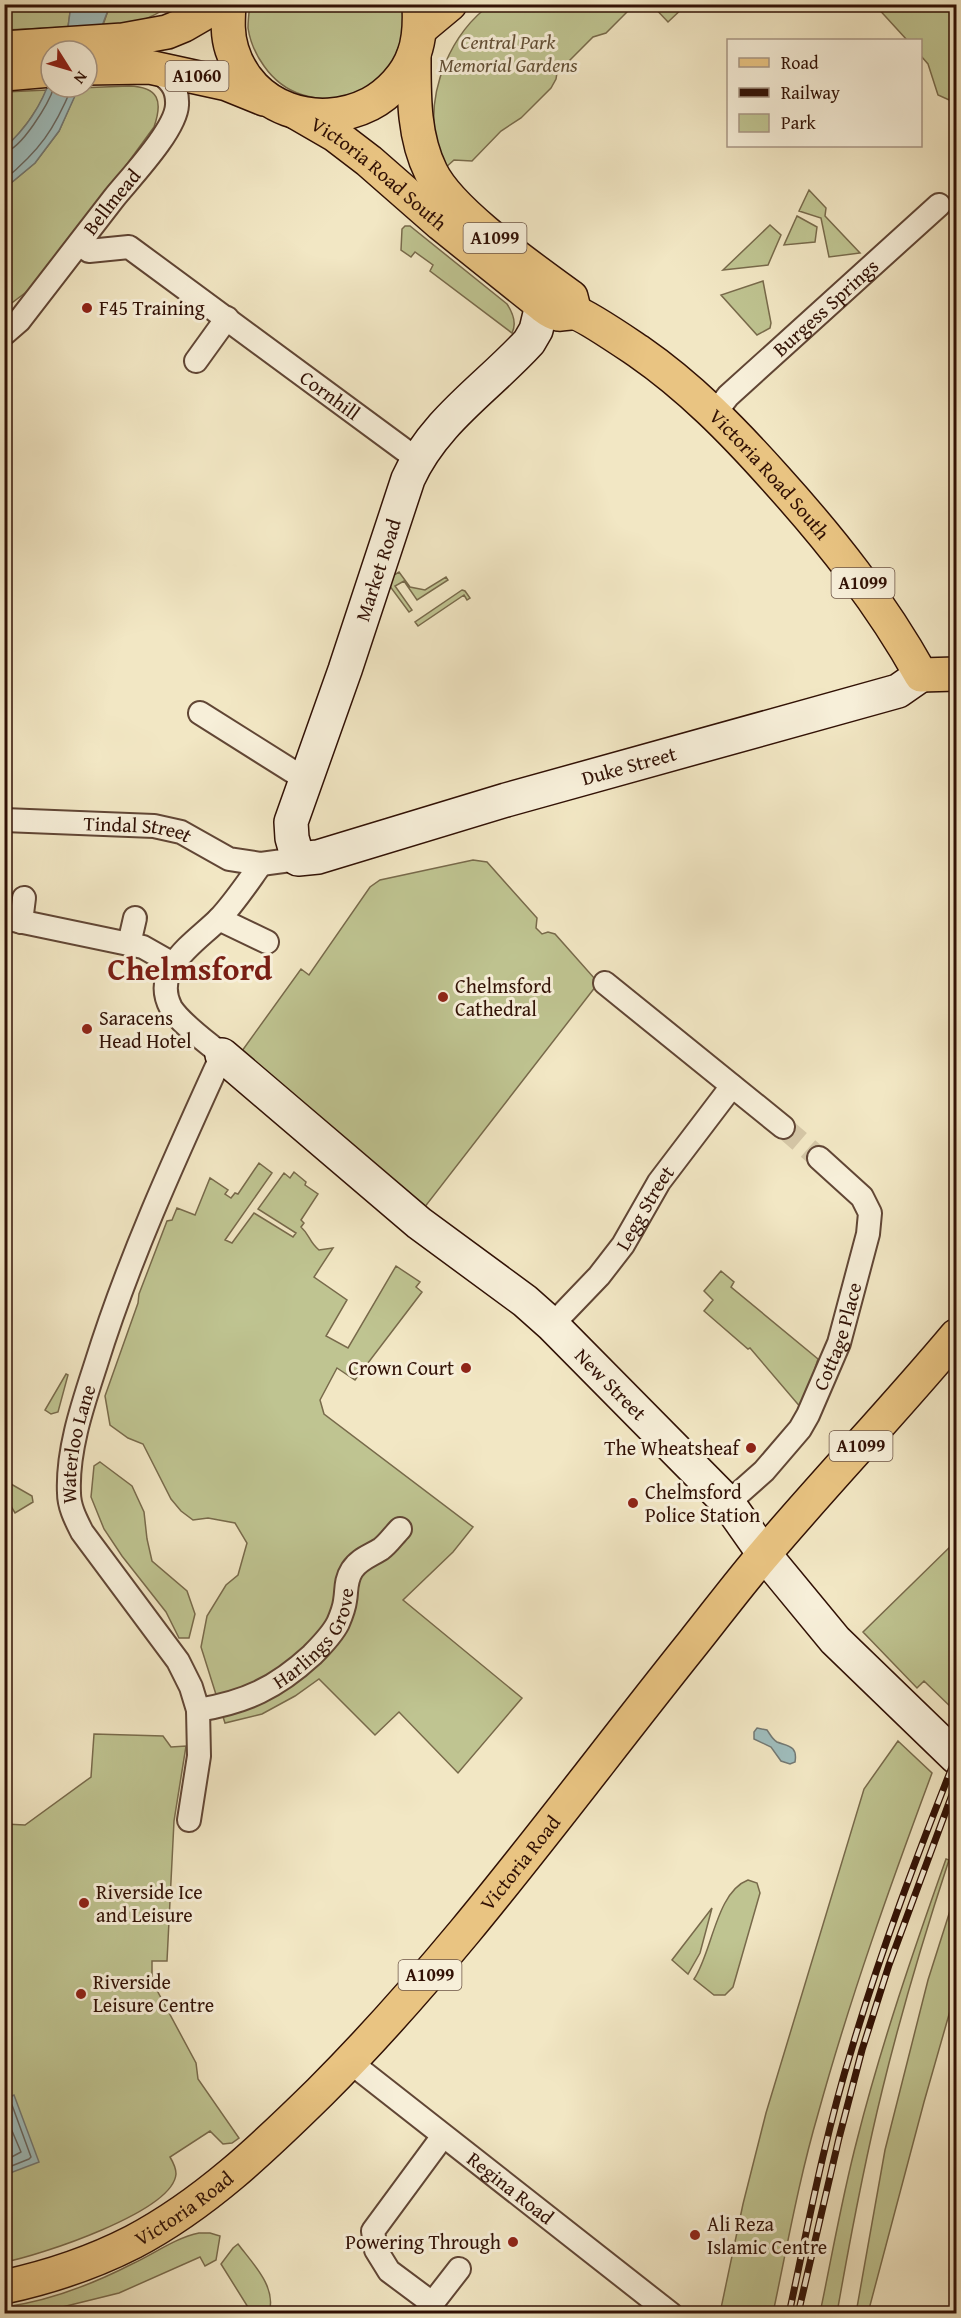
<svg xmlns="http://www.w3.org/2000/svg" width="961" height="2318" font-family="'Gentium Book Plus',serif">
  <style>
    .green { fill: #bfc491; stroke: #786a4b; stroke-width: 1.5 }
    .water { fill: #9fbebe; stroke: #737974; stroke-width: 1.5 }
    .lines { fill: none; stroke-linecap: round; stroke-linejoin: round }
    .shore { stroke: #686862; stroke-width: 1.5 }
    .street-tunnel { stroke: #d5c7a7; stroke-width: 22; stroke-dasharray: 22 11; stroke-linecap: butt }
    .street-casing { stroke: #614635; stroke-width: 26 }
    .secondary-casing { stroke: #311105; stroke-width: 36 }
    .primary-casing { stroke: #311105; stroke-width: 36 }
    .street { stroke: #f7efd9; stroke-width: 22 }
    .secondary { stroke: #f7efd9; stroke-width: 33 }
    .primary { stroke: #e9c482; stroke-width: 33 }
    .rail-casing { stroke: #311105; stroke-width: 7 }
    .rail { stroke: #f7efd9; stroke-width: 4.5; stroke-dasharray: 14; stroke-linecap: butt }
    .poi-dot { fill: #8f2418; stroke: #f7efd9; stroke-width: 2 }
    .labels { text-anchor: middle; stroke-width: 6; stroke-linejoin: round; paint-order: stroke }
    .shield { fill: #f7efd9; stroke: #6c5445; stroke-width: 1.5 }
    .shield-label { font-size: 18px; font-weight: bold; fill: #311105 }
    .park-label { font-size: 20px; font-style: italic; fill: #635036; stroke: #f7efd9 }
    .street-label { font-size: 20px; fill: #311105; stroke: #f7efd9 }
    .poi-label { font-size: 20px; fill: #311105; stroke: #f7efd9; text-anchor: start }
    .town-label { font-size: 32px; font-weight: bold; fill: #7a1f14; stroke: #f7efd9 }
  </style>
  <rect width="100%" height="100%" fill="#f2e7c4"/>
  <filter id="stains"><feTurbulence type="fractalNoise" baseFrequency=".00333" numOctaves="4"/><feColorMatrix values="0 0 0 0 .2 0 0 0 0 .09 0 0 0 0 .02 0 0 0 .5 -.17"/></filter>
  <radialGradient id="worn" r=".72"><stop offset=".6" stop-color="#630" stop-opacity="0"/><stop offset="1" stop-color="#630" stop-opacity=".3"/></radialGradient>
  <path class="green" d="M 250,4 L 404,5 C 404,12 406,20 405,28 C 397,98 305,125 264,66 C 256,55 250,41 248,28 C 248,20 249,12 250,4 Z
    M 491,4 L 627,5 L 627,12 L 606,33 L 593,37 L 557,73 L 556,79 L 551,88 L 521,118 L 501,131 L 472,161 L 454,160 L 444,169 C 441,158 436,148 435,137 C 428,88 451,33 491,4 Z
    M 4,5 L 71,5 L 68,27 L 5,30 Z
    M 110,5 L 171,5 C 146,22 133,24 103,25 Z
    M 652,5 L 686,5 L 668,22 Z
    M 875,5 L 956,5 L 956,103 L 938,95 L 928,64 L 921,56 L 920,40 L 907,40 Z
    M 129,86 C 159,87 163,101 154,127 L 68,245 L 33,287 L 5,308 L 5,188 L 35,163 L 59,131 L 78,88 Z
    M 47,90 C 37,111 22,132 5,148 L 5,92 Z
    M 809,190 L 826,208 L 825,216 L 860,253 L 829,257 L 821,218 L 799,211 Z
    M 797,216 L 817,227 L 815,242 L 784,245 Z
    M 770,225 L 781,235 L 768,265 L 723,270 Z
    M 405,226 L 410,226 L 507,304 C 513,313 517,323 512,333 L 430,271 L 433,265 L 415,252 L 411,257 L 401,250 L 402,229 Z
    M 763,281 L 771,323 L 770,328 L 757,335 L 721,295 Z
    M 399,572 L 410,587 L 425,590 L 446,577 L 448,580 L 417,600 L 404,581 L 395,586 L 412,610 L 409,612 L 389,585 L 394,575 Z
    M 462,590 L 465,591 L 470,598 L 467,600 L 464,595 L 418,626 L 415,622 Z
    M 473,860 L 487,862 L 537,918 L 536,928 L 542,934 L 548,932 L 555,934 L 595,979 L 596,986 L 424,1208 L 242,1051 L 301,969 L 309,975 L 370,887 L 380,880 Z
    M 259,1163 L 272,1173 L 225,1240 L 232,1243 L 254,1213 L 293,1237 L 296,1233 L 258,1209 L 284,1173 L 290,1178 L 294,1172 L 306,1182 L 305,1185 L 318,1194 L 301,1220 L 304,1223 L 301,1227 C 310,1235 309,1242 319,1250 L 333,1248 L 314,1277 L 347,1300 L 326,1336 L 348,1348 L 396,1266 L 420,1282 L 416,1287 L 422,1292 L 355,1380 L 337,1368 L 320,1400 L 324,1414 L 473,1527 L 453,1552 L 403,1600 L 522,1698 L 458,1773 L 399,1712 L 375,1735 L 319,1679 L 295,1696 L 262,1714 L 225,1723 L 201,1647 L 207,1616 L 226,1585 L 238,1575 L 247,1543 L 235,1523 L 208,1518 L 193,1520 L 181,1511 L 171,1499 L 143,1444 L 128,1438 L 110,1425 L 105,1396 L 138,1303 L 139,1294 L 167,1221 L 172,1220 L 177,1208 L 195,1215 L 210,1178 L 228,1190 L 225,1194 L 231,1198 L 235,1193 L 238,1194 Z
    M 721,1271 L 734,1282 L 731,1287 L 818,1359 L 802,1409 L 750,1348 L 748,1349 L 704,1311 L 713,1300 L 704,1291 Z
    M 66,1374 L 68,1375 L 58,1412 L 51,1414 L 45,1410 Z
    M 100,1462 L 132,1486 L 144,1512 L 147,1539 L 152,1561 L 187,1591 L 195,1614 L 189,1638 L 179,1638 L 166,1612 L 122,1556 L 104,1529 L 91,1497 L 94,1466 Z
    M 4,1480 L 32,1496 L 33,1502 L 15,1513 L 5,1496 Z
    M 956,1541 L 956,1712 L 924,1681 L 917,1688 L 863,1632 Z
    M 94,1734 L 163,1736 L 171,1747 L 186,1746 L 174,1821 L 167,1961 L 152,1961 L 152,1981 L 196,2063 L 198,2079 L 239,2138 L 232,2143 L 223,2144 L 210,2131 L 170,2157 C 173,2162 176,2168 176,2174 C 173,2212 38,2256 5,2262 L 5,1824 L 25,1825 L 91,1777 Z
    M 898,1741 L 932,1773 C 890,1886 850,1998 818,2114 C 799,2179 787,2247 773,2313 L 720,2313 L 743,2204 L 766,2113 L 864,1789 Z
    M 946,1859 L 949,1860 C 924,1936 901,2013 882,2091 C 864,2164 850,2239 837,2313 L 820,2313 C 832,2256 842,2197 857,2140 C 881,2045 913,1952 946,1859 Z
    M 748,1880 L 757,1883 L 760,1893 L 733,1987 L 725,1995 L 714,1995 L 694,1979 C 712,1953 716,1892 748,1880 Z
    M 956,1892 L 956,1990 L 924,2102 L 868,2313 L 856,2313 L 885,2150 L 928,1980 Z
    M 712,1908 L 700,1953 L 688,1974 L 672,1960 Z
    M 199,2233 L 210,2233 L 220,2236 L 216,2260 L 205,2266 L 200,2257 L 119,2293 L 38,2313 L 5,2313 L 5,2307 C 48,2301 93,2284 132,2264 C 154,2254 175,2238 199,2233 Z
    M 238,2244 C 253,2264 277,2287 269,2313 L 249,2313 L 251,2312 L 221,2264 L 233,2248 Z"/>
  <path class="water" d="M 71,5 L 110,5 L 87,65 L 60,51 L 68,27 Z
    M 51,77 L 51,87 L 79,87 L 59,131 L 35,163 L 5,188 L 4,148 C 26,129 42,104 51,77 Z
    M 757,1728 L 767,1730 C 770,1734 772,1739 777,1742 C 787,1746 798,1745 795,1762 L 790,1764 L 781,1761 L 771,1747 L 754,1739 L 754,1732 Z
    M 14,2095 L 39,2162 L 5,2175 L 5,2099 Z"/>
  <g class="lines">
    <path class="shore" d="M 4,152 C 21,150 49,103 54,87
      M 4,180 C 40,150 54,130 72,87
      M 4,2104 L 12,2105 L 31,2157 L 29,2159 L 4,2169
      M 4,2112 L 21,2152 L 4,2161"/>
    <path class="street-tunnel" d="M 783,1127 L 819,1158"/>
    <defs>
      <g id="street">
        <path id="s1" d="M 80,243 L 89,251 L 129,247 L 418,460"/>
        <path id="s2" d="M 4,334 L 19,321 C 51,280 82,239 114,198 C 130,178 176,130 177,105 C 178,87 169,78 154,70"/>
        <path d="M 196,361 L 227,318"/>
        <path id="s3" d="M 715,413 L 728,396 L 939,205"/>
        <path d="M 200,713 L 300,776 L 307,778"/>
        <path id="s4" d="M 4,820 L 154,826 L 181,832 L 229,859 L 261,864 L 298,859"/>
        <path d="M 4,918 L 143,947 L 173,964"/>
        <path d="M 219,919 L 267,942"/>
        <path d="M 21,922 L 24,898"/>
        <path d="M 129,944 L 135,918"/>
        <path d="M 605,983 L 783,1127"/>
        <path id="s5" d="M 552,1325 L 599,1276 L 623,1245 L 659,1182 L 732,1086"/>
        <path id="s6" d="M 728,1503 L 764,1471 L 800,1429 L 808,1415 L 839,1343 L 868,1234 L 870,1213 L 862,1197 L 819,1158"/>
        <path id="s7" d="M 198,1710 C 246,1702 276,1688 312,1655 C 321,1646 332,1635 338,1623 C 341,1616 344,1609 345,1601 C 347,1590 345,1581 352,1570 C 359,1559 370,1556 381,1549 C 388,1544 394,1535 400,1529"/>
        <path id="s8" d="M 189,1820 L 199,1756 L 198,1710 L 191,1687 L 178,1661 L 82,1532 C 76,1520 69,1507 69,1493 C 67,1450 83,1404 96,1364 C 129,1258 176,1156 222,1055 C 207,1042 181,1024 171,1008 C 150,969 196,942 219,919 C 235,902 248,882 261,864"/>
        <path id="s9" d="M 350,2062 L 671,2314"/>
        <path d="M 432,2303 L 389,2271 L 376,2250 L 373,2231 L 443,2136"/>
        <path d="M 424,2314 L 459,2269"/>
      </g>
      <g id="secondary">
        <path id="s10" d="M 542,305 L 536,330 L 529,342 C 488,387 434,421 408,479 L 345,670 L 291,822 L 292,838 L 298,859 L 318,857 L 506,800 L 898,691 L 921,675"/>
        <path id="s11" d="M 222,1055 L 419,1223 L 525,1301 L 552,1325 L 728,1503 L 764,1554 L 835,1640 L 956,1757"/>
      </g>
      <g id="primary">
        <path d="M 229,4 C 228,20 227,35 232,50 C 250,109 317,131 370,104 C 389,94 407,75 414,54 C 420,38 420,22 419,4"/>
        <path d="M 420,29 L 450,4"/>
        <path d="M 4,48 L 123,40 L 167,32 L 184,25 L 203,14 L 212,4"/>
        <path d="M 414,55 C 414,94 413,136 431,172 C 451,213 533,269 571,297 L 575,313"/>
        <path d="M 87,68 L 149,67 L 227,84 L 264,99"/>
        <path d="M 4,74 L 51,70"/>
        <path id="s12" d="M 297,113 L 335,135 L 369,161 L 441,224 L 542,305 C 546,308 552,313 558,314 C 563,315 570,312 576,313 C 588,317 626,343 638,351 C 690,387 733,431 775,478 C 831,540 881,603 921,675 L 956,674"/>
        <path id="s13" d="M 4,2287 C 50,2277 92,2263 133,2242 C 205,2204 263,2148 320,2092 C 458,1954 571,1795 693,1643 C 717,1613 740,1582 766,1552 C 828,1479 894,1410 956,1336"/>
      </g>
    </defs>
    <use href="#street" class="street-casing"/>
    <use href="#secondary" class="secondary-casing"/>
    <use href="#primary" class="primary-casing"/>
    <use href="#street" class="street"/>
    <use href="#secondary" class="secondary"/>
    <use href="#primary" class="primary"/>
    <defs>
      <path id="rail" d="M 789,2314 C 808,2225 825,2135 852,2048 C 881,1950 918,1853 956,1757
        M 798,2314 L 839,2138 L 862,2050 L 889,1965 L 956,1784"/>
    </defs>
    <use href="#rail" class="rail-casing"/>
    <use href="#rail" class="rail"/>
  </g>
  <g class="poi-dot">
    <circle cx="87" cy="308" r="6"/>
    <circle cx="443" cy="997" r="6"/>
    <circle cx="87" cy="1029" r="6"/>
    <circle cx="466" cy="1368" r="6"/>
    <circle cx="751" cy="1448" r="6"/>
    <circle cx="633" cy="1503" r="6"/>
    <circle cx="84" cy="1903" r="6"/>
    <circle cx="81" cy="1994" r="6"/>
    <circle cx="695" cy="2235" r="6"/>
    <circle cx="513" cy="2242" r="6"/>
  </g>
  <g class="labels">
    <g class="shield">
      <rect x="165.5" y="61" width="63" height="30" rx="4.5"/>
      <rect x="463.5" y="223" width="63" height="30" rx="4.5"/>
      <rect x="831.5" y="568" width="63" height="30" rx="4.5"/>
      <rect x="829.5" y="1431" width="63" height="30" rx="4.5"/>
      <rect x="398.5" y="1960" width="63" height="30" rx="4.5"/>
    </g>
    <g class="shield-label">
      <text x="197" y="82">A1060</text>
      <text x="495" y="244">A1099</text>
      <text x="863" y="589">A1099</text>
      <text x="861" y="1452">A1099</text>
      <text x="430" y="1981">A1099</text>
    </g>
    <g class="park-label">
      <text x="508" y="49">Central Park<tspan x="508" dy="23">Memorial Gardens</tspan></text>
    </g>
    <g class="street-label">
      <text dy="7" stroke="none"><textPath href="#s12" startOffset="102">Victoria Road South</textPath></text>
      <text dy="7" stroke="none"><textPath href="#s2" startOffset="171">Bellmead</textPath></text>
      <text dy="7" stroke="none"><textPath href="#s3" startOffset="153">Burgess Springs</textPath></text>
      <text dy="7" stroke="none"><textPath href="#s1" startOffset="302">Cornhill</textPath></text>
      <text dy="7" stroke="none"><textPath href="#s12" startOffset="602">Victoria Road South</textPath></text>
      <text transform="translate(378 570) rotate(-72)" y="7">Market Road</text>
      <text dy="7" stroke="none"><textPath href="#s10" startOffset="968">Duke Street</textPath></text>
      <text dy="7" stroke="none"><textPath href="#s4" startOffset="134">Tindal Street</textPath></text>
      <text dy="7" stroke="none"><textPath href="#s5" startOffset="150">Legg Street</textPath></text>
      <text dy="7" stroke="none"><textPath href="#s6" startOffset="204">Cottage Place</textPath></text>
      <text dy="7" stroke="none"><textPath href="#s11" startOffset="510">New Street</textPath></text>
      <text dy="7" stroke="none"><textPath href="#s8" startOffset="416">Waterloo Lane</textPath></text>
      <text dy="7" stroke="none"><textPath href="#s7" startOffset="144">Harlings Grove</textPath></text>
      <text dy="7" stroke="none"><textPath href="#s13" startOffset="682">Victoria Road</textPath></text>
      <text dy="7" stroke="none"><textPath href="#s9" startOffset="204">Regina Road</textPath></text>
      <text dy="7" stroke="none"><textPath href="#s13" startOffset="198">Victoria Road</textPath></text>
    </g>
    <g class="poi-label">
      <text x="99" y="315">F45 Training</text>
      <text x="455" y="993">Chelmsford<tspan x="455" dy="23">Cathedral</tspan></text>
      <text x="99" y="1025">Saracens<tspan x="99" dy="23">Head Hotel</tspan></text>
      <text x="454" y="1375" text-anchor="end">Crown Court</text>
      <text x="739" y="1455" text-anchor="end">The Wheatsheaf</text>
      <text x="645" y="1499">Chelmsford<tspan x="645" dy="23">Police Station</tspan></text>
      <text x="96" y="1899">Riverside Ice<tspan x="96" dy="23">and Leisure</tspan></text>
      <text x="93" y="1989">Riverside<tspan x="93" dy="23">Leisure Centre</tspan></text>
      <text x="707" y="2231">Ali Reza<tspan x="707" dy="23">Islamic Centre</tspan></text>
      <text x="501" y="2249" text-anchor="end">Powering Through</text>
    </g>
    <g class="town-label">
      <text x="190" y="980">Chelmsford</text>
    </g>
  </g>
  <rect width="961" height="2318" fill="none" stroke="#f2e7c4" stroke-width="24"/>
  <rect x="6" y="6" width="949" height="2306" fill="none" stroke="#311105" stroke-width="3"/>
  <rect x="12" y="12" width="937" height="2294" fill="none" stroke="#311105" stroke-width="1.5"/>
  <rect x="727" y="39" width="195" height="108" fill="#f7efd9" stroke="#a89684" stroke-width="1.5"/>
  <rect x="739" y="58" width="30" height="9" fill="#e9c482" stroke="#a89684" stroke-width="1.5"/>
  <text x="781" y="69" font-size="18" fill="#311105">Road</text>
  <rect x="739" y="88" width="30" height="9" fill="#311105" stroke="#a89684" stroke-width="1.5"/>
  <text x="781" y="99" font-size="18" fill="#311105">Railway</text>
  <rect x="739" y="114" width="30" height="18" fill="#bfc491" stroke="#a89684" stroke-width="1.5"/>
  <text x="781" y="129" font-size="18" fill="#311105">Park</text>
  <g transform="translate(69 69) rotate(127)"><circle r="28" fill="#f7efd9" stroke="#a89684" stroke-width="1.5"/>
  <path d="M0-4.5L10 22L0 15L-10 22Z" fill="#8f2418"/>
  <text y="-9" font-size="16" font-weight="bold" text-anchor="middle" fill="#311105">N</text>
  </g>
  <rect width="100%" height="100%" filter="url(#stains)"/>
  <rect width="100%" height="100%" fill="url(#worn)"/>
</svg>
